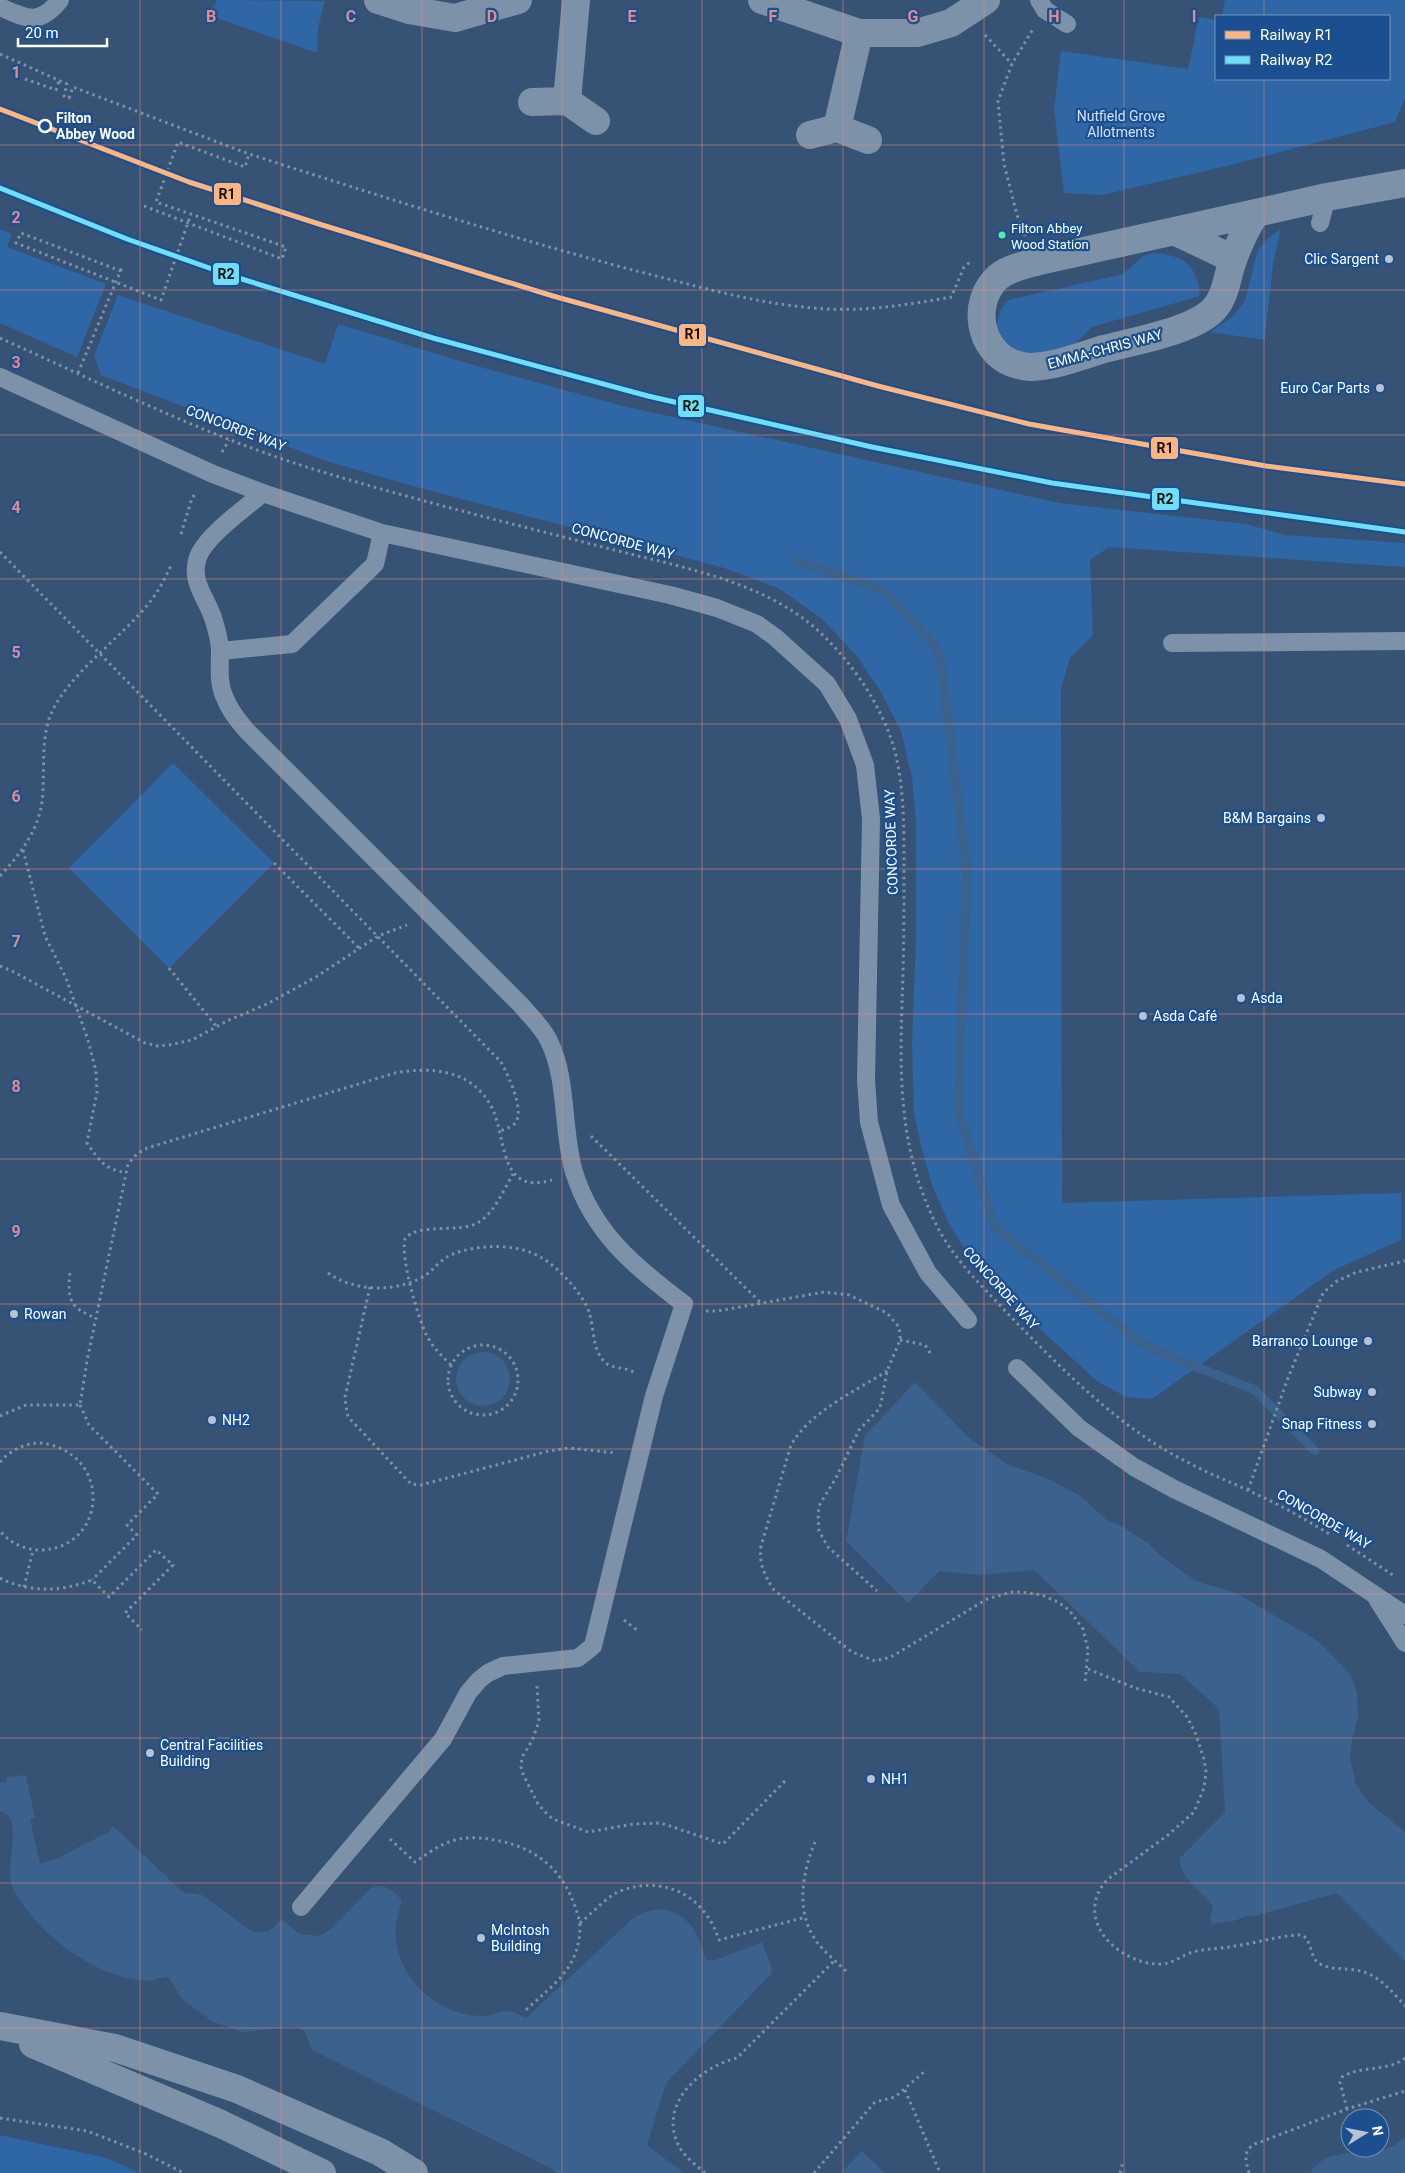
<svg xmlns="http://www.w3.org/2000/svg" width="1405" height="2173" font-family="Roboto,sans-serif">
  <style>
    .green { fill: #2f66a5 }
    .water { fill: #3b618d }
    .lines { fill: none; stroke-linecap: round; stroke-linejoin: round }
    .stream { stroke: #3b618d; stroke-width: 9 }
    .path { stroke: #7d92a8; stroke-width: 3; stroke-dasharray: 2.5 4; stroke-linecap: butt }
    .service { stroke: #7d92a8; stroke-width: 18 }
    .minor { stroke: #7d92a8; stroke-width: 28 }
    .rail-1-casing { stroke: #1b4f8f; stroke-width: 9 }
    .rail-2-casing { stroke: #1b4f8f; stroke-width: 9 }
    .rail-1 { stroke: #ffb580; stroke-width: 5 }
    .rail-2 { stroke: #6ddff8; stroke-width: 5 }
    .grid { fill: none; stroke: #e88989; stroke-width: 1; stroke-opacity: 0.55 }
    .stop-dot { fill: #1b4f8f; stroke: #fff; stroke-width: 2.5 }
    .bus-dot { fill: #60e9a3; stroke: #1b4f8f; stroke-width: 2 }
    .poi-dot { fill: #b9c2ce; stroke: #1b4f8f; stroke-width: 2 }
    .labels { text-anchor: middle; stroke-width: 4.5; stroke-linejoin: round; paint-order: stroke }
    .bus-label { font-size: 13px; fill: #fff; stroke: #1b4f8f; text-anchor: start }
    .park-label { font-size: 14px; fill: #cfe3fa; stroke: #1b4f8f }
    .stop-label { font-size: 14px; font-weight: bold; fill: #fff; stroke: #1b4f8f; text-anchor: start }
    .poi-label { font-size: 14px; fill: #fff; stroke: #1b4f8f; text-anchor: start }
    .street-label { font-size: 14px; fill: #fff; stroke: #1b4f8f }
    .grid-label { font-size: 16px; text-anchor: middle; font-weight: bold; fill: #e88989; stroke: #1b4f8f; stroke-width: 4.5; stroke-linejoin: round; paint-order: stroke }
    .line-badge { stroke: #1b4f8f; stroke-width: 2 }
    .pale-badge-label { font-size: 14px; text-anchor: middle; font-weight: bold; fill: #111 }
  </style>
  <rect width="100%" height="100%" fill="#365274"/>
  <path class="green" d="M 217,0 L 325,1 L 318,28 L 317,53 L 208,15 Z
    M 1225,0 L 1405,0 L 1405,98 L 1395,122 L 1227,166 L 1102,195 L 1064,193 L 1054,110 L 1061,51 L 1188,69 L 1199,17 L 1216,20 L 1216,79 L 1389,79 L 1389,16 L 1222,16 Z
    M 0,229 L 12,234 L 7,247 L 106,284 L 77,357 L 0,323 Z
    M 1281,229 L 1273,264 L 1265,340 L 1210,332 L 1233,316 L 1245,301 L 1257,252 L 1266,240 Z
    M 1154,253 C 1184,255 1198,266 1200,296 L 1092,327 L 1069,350 L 1027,357 L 1004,345 L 996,330 L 1000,311 L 1008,300 L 1123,274 L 1143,256 Z
    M 118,295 L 325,364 L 338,324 L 477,366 L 619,405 L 1060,503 L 1246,524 L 1285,535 L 1405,543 L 1405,567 L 1109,547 L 1090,560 L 1093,635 L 1070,658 L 1061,688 L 1062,1203 L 1401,1193 L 1401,1240 L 1334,1270 L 1152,1399 L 1126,1397 L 1098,1382 L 1027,1317 L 970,1257 L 949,1224 L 932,1185 L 921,1146 L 914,1112 L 912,1045 L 916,938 L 916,822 L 912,778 L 901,731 L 881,692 L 856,655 L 821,618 L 778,588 L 724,568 L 409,485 L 323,460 L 101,375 L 94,356 Z
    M 173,763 L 274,863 L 169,968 L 69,868 Z
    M 0,2135 L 107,2158 L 139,2173 L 0,2173 Z"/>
  <path class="water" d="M456 1379a27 27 0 1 1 54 0a27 27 0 1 1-54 0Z
    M 915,1382 L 968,1437 L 1007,1464 L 1051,1480 L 1079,1495 L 1107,1520 L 1120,1525 L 1148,1543 L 1160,1555 L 1196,1581 L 1236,1593 L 1313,1638 L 1323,1646 L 1350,1674 L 1357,1692 L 1358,1718 L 1352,1740 L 1350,1758 L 1356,1784 L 1368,1802 L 1405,1832 L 1405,1961 L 1337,1893 L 1255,1916 L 1246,1916 L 1234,1921 L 1212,1924 L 1210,1919 L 1213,1906 C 1203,1892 1177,1876 1180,1858 L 1225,1812 L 1219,1709 L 1180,1674 L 1140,1672 L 1034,1570 L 979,1575 L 939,1571 L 908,1603 L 846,1541 L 865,1436 Z
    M 26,1775 L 35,1818 L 30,1819 L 40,1864 L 56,1859 L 110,1831 L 113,1826 L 183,1892 L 202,1895 L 253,1932 L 269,1931 L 282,1919 L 299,1934 L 320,1936 L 332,1928 L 371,1888 C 385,1882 392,1890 402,1900 C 400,1908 397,1918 396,1926 C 392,1974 436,2016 482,2016 C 491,2016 500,2011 509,2011 C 514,2011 521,2016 526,2018 L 631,1920 C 655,1902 683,1907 697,1935 C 702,1943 702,1954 707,1960 L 715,1960 L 762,1942 L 772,1969 L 771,1974 L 666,2083 L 647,2145 L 684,2173 L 556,2173 L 550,2168 L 312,2050 L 305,2032 L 300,2028 L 290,2027 L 244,2032 L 213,2022 L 181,1998 L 172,1982 L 168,1977 C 160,1977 153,1981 145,1981 C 94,1977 39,1935 14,1891 C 1,1870 27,1817 0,1811 L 0,1783 L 6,1783 L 7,1777 Z
    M 1405,2138 L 1405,2173 L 1310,2173 C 1325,2148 1357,2155 1381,2150 C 1390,2149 1397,2143 1405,2138 Z
    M 862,2151 L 885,2173 L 841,2173 Z"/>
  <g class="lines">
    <path class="stream" d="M 797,561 L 885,591 L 931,642 L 937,651 L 941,664 L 967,873 L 958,1109 L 992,1219 L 996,1228 L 1138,1341 L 1159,1352 L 1255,1390 L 1315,1451"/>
    <path class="path" d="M 985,35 L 1012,64
      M 0,54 L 67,84 L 64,96 L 69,98 L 73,87 L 249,154
      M 25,79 L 56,90 L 59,81
      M 144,206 L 282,259 L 286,247 L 156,202 L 178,142 L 245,167 L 249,154 C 377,195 504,236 633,270 C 697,286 762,306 829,309 C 871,311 911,304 952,297
      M 1025,236 L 1017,215 L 1004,164 L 998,101 L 1012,64 L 1033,29
      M 121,271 L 21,233 L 16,243 L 161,300 L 191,214
      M 953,293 L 964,267 L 970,262
      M 0,338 C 107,386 214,440 326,473 C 416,500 508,523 599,546 C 669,565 757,578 814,627 C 845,654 874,694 889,733 C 904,772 904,821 904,863 C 904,900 904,937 903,974 C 900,1065 895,1146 939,1230 C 957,1263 984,1288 1009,1315 C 1063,1370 1118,1427 1187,1462 C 1211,1475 1236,1484 1260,1496 C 1284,1507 1308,1521 1331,1535
      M 78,373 L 123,265
      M 222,452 L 229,440
      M 181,534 L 192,498 L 196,493
      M 0,552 L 501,1062 C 508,1075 524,1108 516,1122 C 513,1127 504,1129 499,1132
      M 23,850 L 45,936 L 66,978 L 88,1040 L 96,1071 L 97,1092 L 87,1143 C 100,1161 103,1168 126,1173
      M 274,863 L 359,948
      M 0,876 C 23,851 42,826 43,790 C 44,767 42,742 49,719 C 64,676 125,636 152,599 C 160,589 165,577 171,566
      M 0,966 L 12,971 L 145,1043 L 158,1046 L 169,1045 L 192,1040 L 227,1021 L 267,1004 L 316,977 L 378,936 L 407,925
      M 169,968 L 216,1026
      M 591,1136 L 761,1303
      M 70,1273 C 67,1300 70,1308 96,1318
      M 328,1273 C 354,1292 398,1293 426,1275 C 435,1268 442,1258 453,1254 C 479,1244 518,1243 542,1258 C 558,1267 583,1294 589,1312 C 594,1327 592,1346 602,1359 C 610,1371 626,1365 636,1374
      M 370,1287 L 345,1397 L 347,1414 L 351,1420 L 411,1484 L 421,1485 L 549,1451 L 569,1448 L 616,1453
      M 706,1311 L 718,1311 L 824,1292 L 849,1295 L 887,1313 L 899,1327 L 900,1333 L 900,1340 L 887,1371 L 880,1408 L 859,1430 L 836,1478 L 820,1504 L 818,1513 L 819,1531 L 828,1547 L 877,1591
      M 900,1340 L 925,1345 L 932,1356
      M448 1380a35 35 0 1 1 70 0a35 35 0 1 1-70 0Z
      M 451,1365 C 441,1355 432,1347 426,1334 C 418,1317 400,1257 405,1239 C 417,1222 461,1234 479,1222 C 495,1212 504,1189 513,1174
      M 887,1371 C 854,1392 811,1411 791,1445 L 761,1546 C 759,1564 764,1575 774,1590 L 852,1652 L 875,1661 L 891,1657 L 987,1599 L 1012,1592 L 1021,1592 L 1042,1595 L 1058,1602 L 1069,1610 L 1083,1629 L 1088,1650 L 1085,1684
      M 80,1405 L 89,1425 L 158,1494 L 127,1525 L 137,1535 L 92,1580
      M 0,1416 L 26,1405 L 80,1405 L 87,1361 L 128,1164 L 137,1154 L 147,1148 L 395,1073 C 432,1066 473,1070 492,1108 C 507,1138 498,1196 552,1180
      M 0,1462 C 12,1448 33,1439 51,1445 C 113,1462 104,1549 40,1550 C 25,1550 10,1543 0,1531
      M 1248,1490 L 1288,1378 L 1323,1293 L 1337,1281 L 1357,1272 L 1405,1261
      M 1347,1545 L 1396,1577
      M 0,1578 C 30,1593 61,1592 92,1580 L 109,1597 L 156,1550 L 173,1565 L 125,1613 L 142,1630
      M 24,1587 L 33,1550
      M 624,1620 L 637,1630
      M 1088,1669 L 1135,1688 L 1169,1697 L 1187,1717 L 1195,1732 L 1204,1759 L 1206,1772 L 1204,1788 L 1194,1812 L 1168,1835 L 1108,1879 C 1071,1918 1118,1965 1161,1964 C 1173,1964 1182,1955 1193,1952 C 1207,1948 1221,1949 1235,1946 C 1257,1943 1280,1935 1302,1935 C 1313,1941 1309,1958 1320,1964 C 1331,1970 1343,1968 1355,1970 C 1376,1972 1392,1991 1405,2006
      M 537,1686 L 539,1721 L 532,1741 L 522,1757 L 521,1767 L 523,1774 L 538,1804 L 547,1814 L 553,1819 L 588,1832 L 634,1824 L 661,1823 L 723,1844 L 787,1779
      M 390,1839 L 415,1862 C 427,1854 440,1844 455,1840 C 470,1836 485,1838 500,1841 C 546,1851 569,1879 580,1923 C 594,1912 609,1893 626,1889 C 669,1876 706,1899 719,1940 L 806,1917
      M 815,1842 C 803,1871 796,1907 813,1936 C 820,1949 837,1962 848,1973
      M 526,2010 C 555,1983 581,1967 580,1923
      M 905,2090 L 940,2173
      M 1347,2109 L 1340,2082 L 1342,2077 C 1361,2065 1388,2072 1405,2058
      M 0,2118 L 87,2131 L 144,2153 L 184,2173
      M 705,2173 C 696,2165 686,2158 680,2148 C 656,2106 699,2067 737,2058 L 835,1960
      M 814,2173 L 875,2102 L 895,2097 L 924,2072
      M 1120,2173 L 1123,2161
      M 1249,2173 C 1246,2161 1242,2151 1255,2144 L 1347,2109 L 1405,2091"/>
    <path class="service" d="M 1039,0 L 1045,10 L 1067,24
      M 0,7 C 27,19 39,26 60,0
      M 1320,223 L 1327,197
      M 0,377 L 213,474 L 263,493 L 382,533 L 670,595 L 717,608 L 757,624 L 775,637 L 827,684 L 848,719 L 865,765 L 871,819 L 866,1080 L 869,1122 L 891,1205 L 928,1273 L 968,1320
      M 263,493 C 245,508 206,536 198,557 C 189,582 208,599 214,621 C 217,631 220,642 220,651 C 220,667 218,682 224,696 C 229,709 238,721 247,731 L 521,1005 C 531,1017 543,1028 549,1041 C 568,1079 562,1132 574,1172 C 593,1233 635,1267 684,1304 L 654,1396 L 593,1646 L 578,1658 L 503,1666 L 488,1673 L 479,1680 L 468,1693 L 443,1739 L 301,1907
      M 1172,643 L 1405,641
      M 220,651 L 292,644 L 375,564 L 382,533
      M 1017,1368 L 1079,1428 L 1134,1467 L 1174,1489 L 1321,1559 L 1405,1615
      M 1377,1599 L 1405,1643"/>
    <path class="minor" d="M 378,0 L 409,10 L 455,18 L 518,0
      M 762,0 L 859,33 L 917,33 L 951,23 L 986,0
      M 567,101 L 576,0
      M 532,102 L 567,101 L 596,121
      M 837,128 L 859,33
      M 810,135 L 837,128 L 868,140
      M 1256,213 C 1246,228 1239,243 1233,260 C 1227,276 1226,296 1214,309 C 1194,331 1133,341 1104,349 C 1081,356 1056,366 1031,367 C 1025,367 1018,365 1012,363 C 979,350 971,303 997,278 C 1007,268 1026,265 1039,261 Z
      M 1256,213 L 1327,197 L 1405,183
      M 1174,231 L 1233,259
      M 0,2026 L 115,2048 L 237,2089 L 380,2152 L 414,2173
      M 33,2044 L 221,2124 L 322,2173"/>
    <defs>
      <path id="rail-1" d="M 0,109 L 189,182 L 319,224 L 553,296 L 878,386 L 1029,424 L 1266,466 L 1405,484"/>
      <path id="rail-2" d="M 0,188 L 127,239 L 232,276 L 433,338 L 648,396 L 872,447 L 1052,483 L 1405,532"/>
    </defs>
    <use href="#rail-1" class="rail-1-casing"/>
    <use href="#rail-2" class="rail-2-casing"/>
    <use href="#rail-1" class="rail-1"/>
    <use href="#rail-2" class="rail-2"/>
  </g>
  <path class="grid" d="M 140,0 L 140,2173M 281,0 L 281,2173M 422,0 L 422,2173M 562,0 L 562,2173M 702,0 L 702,2173M 843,0 L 843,2173M 984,0 L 984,2173M 1124,0 L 1124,2173M 1264,0 L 1264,16M 1264,79 L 1264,2173M 0,145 L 1405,145M 0,290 L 1405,290M 0,435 L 1405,435M 0,579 L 1405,579M 0,724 L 1405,724M 0,869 L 1405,869M 0,1014 L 1405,1014M 0,1159 L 1405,1159M 0,1304 L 1405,1304M 0,1449 L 1405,1449M 0,1594 L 1405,1594M 0,1738 L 1405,1738M 0,1883 L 1405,1883M 0,2028 L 1405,2028"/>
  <circle class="stop-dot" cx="45" cy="126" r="6"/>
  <circle class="bus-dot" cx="1002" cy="235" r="4.5"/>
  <g class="poi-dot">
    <circle cx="1389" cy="259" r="5"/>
    <circle cx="1380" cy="388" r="5"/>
    <circle cx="1321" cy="818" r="5"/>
    <circle cx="1241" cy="998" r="5"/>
    <circle cx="1143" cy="1016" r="5"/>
    <circle cx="14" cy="1314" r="5"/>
    <circle cx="1368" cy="1341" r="5"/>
    <circle cx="1372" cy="1392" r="5"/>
    <circle cx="212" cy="1420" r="5"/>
    <circle cx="1372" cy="1424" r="5"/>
    <circle cx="150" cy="1753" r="5"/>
    <circle cx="871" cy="1779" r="5"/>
    <circle cx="481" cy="1938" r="5"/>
  </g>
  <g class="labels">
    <g class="bus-label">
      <text x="1011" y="233">Filton Abbey<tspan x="1011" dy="16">Wood Station</tspan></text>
    </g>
    <g class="park-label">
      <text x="1121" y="121">Nutfield Grove<tspan x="1121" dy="16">Allotments</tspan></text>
    </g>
    <g class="stop-label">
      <text x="56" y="123">Filton<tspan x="56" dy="16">Abbey Wood</tspan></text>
    </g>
    <g class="poi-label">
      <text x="1379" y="264" text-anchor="end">Clic Sargent</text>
      <text x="1370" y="393" text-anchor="end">Euro Car Parts</text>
      <text x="1311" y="823" text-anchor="end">B&amp;M Bargains</text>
      <text x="1251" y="1003">Asda</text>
      <text x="1153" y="1021">Asda Café</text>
      <text x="24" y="1319">Rowan</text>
      <text x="1358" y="1346" text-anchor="end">Barranco Lounge</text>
      <text x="1362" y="1397" text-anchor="end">Subway</text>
      <text x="222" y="1425">NH2</text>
      <text x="1362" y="1429" text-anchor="end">Snap Fitness</text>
      <text x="160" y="1750">Central Facilities<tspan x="160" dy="16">Building</tspan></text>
      <text x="881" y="1784">NH1</text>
      <text x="491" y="1935">McIntosh<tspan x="491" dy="16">Building</tspan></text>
    </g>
    <g class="street-label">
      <text transform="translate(1105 349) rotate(-15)" y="5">EMMA-CHRIS WAY</text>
      <text transform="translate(236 428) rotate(21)" y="5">CONCORDE WAY</text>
      <text transform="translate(623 541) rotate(15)" y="5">CONCORDE WAY</text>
      <text transform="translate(891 842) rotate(-92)" y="5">CONCORDE WAY</text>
      <text transform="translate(1001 1288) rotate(48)" y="5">CONCORDE WAY</text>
      <text transform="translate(1324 1519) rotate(30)" y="5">CONCORDE WAY</text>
    </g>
  </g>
  <g class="grid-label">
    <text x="211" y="22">B</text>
    <text x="351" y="22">C</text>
    <text x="492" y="22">D</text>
    <text x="632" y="22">E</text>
    <text x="773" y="22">F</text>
    <text x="913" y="22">G</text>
    <text x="1054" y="22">H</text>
    <text x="1194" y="22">I</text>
    <text x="16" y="78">1</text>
    <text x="16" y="223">2</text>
    <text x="16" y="368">3</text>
    <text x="16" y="513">4</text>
    <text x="16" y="658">5</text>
    <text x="16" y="802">6</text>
    <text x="16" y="947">7</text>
    <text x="16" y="1092">8</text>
    <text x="16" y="1237">9</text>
  </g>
  <g class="line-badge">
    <rect x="213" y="182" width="29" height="24" rx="5" fill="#ffb580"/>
    <rect x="212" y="262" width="28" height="24" rx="5" fill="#6ddff8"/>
    <rect x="678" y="323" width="29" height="24" rx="5" fill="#ffb580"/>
    <rect x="677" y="394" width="28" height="24" rx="5" fill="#6ddff8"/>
    <rect x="1150" y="436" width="29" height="24" rx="5" fill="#ffb580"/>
    <rect x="1151" y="487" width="29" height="24" rx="5" fill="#6ddff8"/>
  </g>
  <g class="pale-badge-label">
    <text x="227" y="199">R1</text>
    <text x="226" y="279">R2</text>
    <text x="693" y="339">R1</text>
    <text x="691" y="411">R2</text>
    <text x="1165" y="453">R1</text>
    <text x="1165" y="504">R2</text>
  </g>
  <rect x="1215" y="15" width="175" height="65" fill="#1b4f8f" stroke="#7695bc"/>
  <rect x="1225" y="31" width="25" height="8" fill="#ffb580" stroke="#7695bc"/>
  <text x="1260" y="40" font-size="15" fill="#ffffff">Railway R1</text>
  <rect x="1225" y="56" width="25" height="8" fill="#6ddff8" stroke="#7695bc"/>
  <text x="1260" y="65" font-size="15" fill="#ffffff">Railway R2</text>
  <g transform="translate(1365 2133) rotate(80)"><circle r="24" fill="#1b4f8f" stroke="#7695bc"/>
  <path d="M0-4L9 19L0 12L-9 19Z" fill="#b9c2ce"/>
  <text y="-8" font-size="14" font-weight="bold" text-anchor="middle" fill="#ffffff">N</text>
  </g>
  <path d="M18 38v8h89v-8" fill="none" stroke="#ffffff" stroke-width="2.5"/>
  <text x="25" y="38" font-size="15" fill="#ffffff" stroke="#1b4f8f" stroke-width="4" paint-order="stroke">20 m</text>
</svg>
